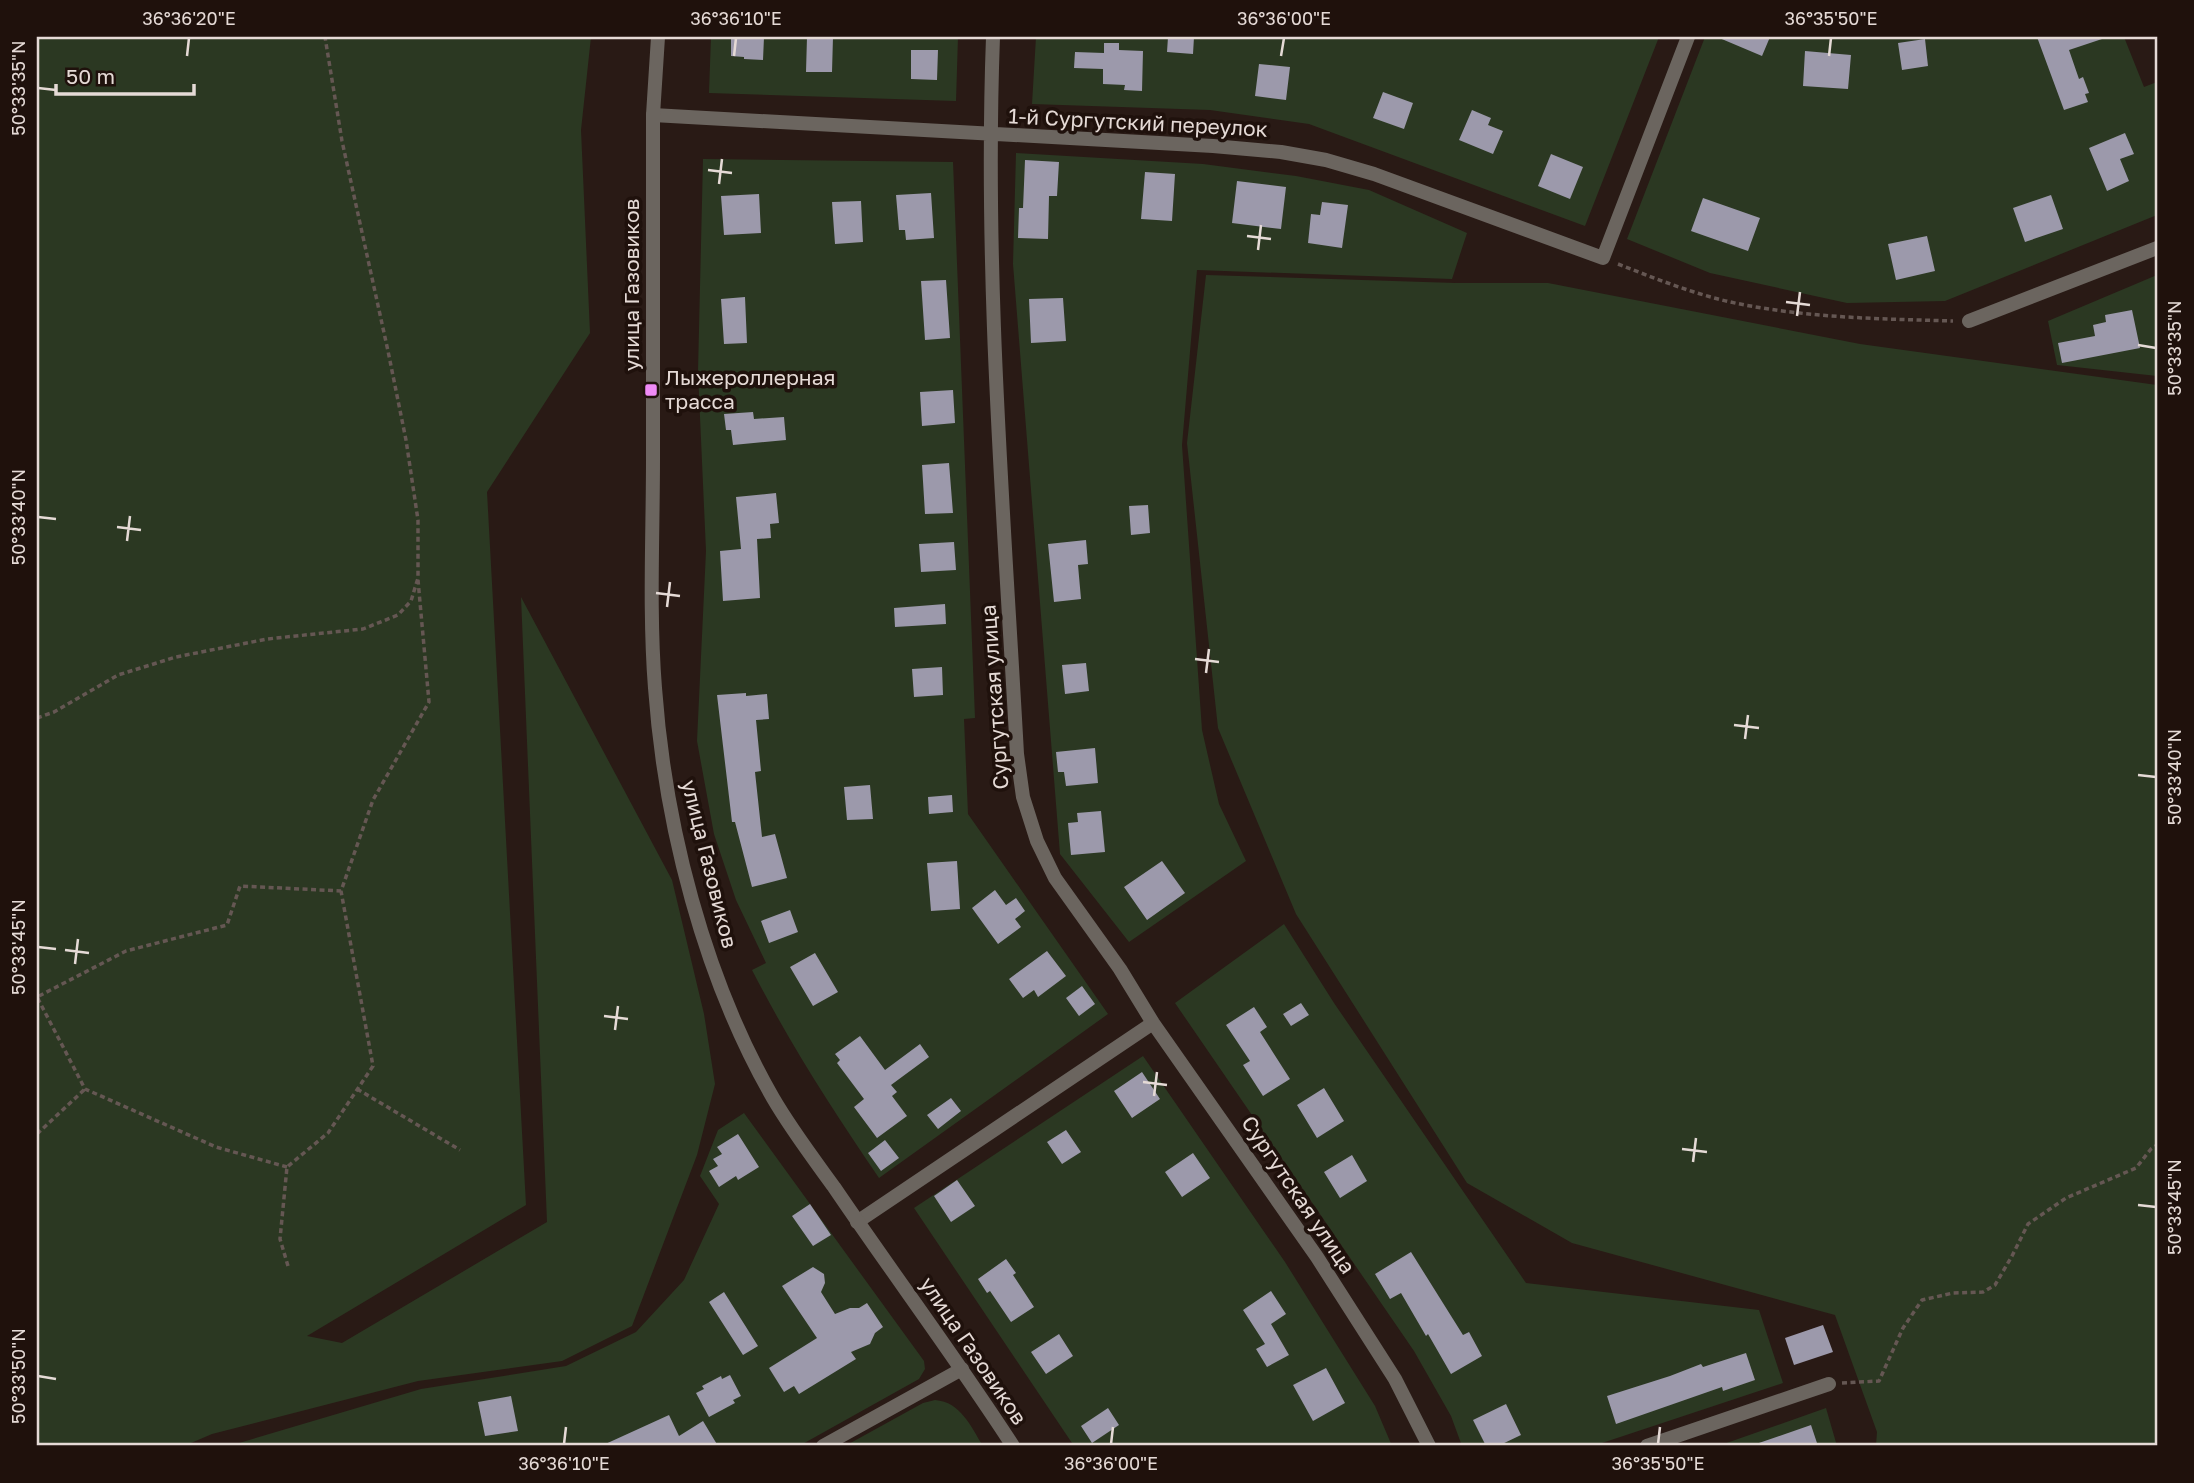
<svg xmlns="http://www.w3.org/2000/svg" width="2194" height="1483" font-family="'Golos Text',sans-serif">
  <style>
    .green { fill: #2b3822 }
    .building { fill: #9c99ab }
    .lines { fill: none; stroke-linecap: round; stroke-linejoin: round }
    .path { stroke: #655753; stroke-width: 3.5; stroke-dasharray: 5 3.5; stroke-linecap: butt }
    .minor { stroke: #6b655f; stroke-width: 14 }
    .tertiary { stroke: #6b655f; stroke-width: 14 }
    .ticks { fill: none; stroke: #e5dad6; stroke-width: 2.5 }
    .poi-dot { fill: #ef8bf6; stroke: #1f110c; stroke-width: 2.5 }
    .labels { text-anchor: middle; stroke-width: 7; stroke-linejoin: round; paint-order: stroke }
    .street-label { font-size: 21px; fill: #e5dad6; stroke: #1f110c }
    .poi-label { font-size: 21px; fill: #e5dad6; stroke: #1f110c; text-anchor: start }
    .neatline { fill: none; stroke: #e5dad6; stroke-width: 2.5 }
    .ticks-label { font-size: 18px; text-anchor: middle; fill: #e5dad6 }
  </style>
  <rect width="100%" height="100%" fill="#291a15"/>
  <path class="green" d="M 37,37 L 591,37 L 581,130 L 590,333 L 487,492 L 526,1205 L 307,1336 L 342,1343 L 547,1222 L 521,597 L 672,880 L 704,1014 L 715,1084 L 697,1155 L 632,1326 L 562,1361 L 418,1381 L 212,1434 L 184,1446 L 37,1446 Z
    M 711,37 L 958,37 L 956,101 L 709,93 Z
    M 1036,37 L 1659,37 L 1585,226 L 1309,124 L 1210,110 L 1032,104 Z
    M 1705,37 L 2124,37 L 2144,87 L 2157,82 L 2157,215 L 1945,301 L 1847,303 L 1710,273 L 1627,239 Z
    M 1016,153 L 1203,164 L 1296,176 L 1369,190 L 1467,233 L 1452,279 L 1197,270 L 1182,445 L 1202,730 L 1219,804 L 1246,861 L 1129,942 L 1060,854 L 1013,264 Z
    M 703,159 L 953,162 L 975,718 L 964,719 L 968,814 L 1108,1014 L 879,1178 C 832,1109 790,1044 752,970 L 766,963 L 736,900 L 714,834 L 697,741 L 706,551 L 698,372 Z
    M 1206,275 L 1455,283 L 1548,283 L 1860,344 L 2157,385 L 2157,1446 L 1876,1446 L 1877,1432 L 1835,1315 L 1572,1243 L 1467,1183 L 1296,914 L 1218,728 L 1187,443 Z
    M 2157,275 L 2157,376 L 2057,365 L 2048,321 Z
    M 1284,924 L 1334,1003 L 1526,1283 L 1759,1310 L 1783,1383 L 1593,1446 L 1462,1446 L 1451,1416 L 1414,1351 L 1175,1003 Z
    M 1143,1056 L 1285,1262 L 1375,1406 L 1392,1446 L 1074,1446 L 914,1208 Z
    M 744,1113 L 924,1361 L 925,1369 L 919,1379 L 799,1446 L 229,1446 L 421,1389 L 566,1366 L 636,1332 L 684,1280 L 719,1204 L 700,1176 L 718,1130 Z
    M 935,1400 C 961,1402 971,1427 983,1446 L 845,1446 L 923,1403 Z
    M 1826,1408 L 1837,1446 L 1718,1446 Z"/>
  <path class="building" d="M 731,37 L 764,37 L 763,60 L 744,59 L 744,57 L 731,56 Z
    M 807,37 L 833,37 L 832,72 L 806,72 Z
    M 1168,37 L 1194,37 L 1193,54 L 1167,52 Z
    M 1717,37 L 1770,37 L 1762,56 Z
    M 2037,37 L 2101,37 L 2102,39 L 2069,50 L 2079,79 L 2083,77 L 2089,93 L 2085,94 L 2088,102 L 2064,110 Z
    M 1925,39 L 1928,66 L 1902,70 L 1898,43 Z
    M 1104,43 L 1119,43 L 1119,50 L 1143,51 L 1142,91 L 1124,90 L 1125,85 L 1103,84 L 1103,69 L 1074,68 L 1075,52 L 1104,53 Z
    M 911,50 L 938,50 L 937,80 L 911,79 Z
    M 1805,51 L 1851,55 L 1848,89 L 1803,86 Z
    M 1259,64 L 1290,67 L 1286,100 L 1255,96 Z
    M 1383,92 L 1413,103 L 1404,129 L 1373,118 Z
    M 1472,110 L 1491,118 L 1488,125 L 1503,131 L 1493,154 L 1459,140 Z
    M 2125,133 L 2134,154 L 2120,159 L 2129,181 L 2107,191 L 2089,148 Z
    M 1551,154 L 1583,167 L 1570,199 L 1538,186 Z
    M 1025,160 L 1059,162 L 1057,196 L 1049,196 L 1048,239 L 1018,238 L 1019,208 L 1023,208 Z
    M 1145,172 L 1175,174 L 1172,221 L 1141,219 Z
    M 1237,181 L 1286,187 L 1281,229 L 1232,223 Z
    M 931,193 L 934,238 L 906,240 L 905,230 L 899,230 L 896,195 Z
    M 759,194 L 761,233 L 724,235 L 721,196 Z
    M 2051,195 L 2063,229 L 2025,242 L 2013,208 Z
    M 1703,198 L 1760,218 L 1748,251 L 1691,231 Z
    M 861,201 L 863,242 L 835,244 L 832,202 Z
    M 1322,202 L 1348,205 L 1342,248 L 1308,243 L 1311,214 L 1320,215 Z
    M 1927,236 L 1935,271 L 1896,280 L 1888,244 Z
    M 946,280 L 950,338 L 925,340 L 921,281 Z
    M 745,297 L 747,343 L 724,344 L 721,299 Z
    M 1063,298 L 1066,341 L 1031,343 L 1029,299 Z
    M 2132,310 L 2140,348 L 2062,363 L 2058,343 L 2095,336 L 2093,325 L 2106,322 L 2105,315 Z
    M 953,390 L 955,423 L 922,426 L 920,392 Z
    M 753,412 L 754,419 L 784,417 L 786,440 L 733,445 L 731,430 L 726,430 L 724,414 Z
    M 949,463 L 953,513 L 925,514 L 922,465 Z
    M 776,493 L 779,523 L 770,524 L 771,538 L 757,539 L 760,598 L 723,601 L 720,551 L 741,549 L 736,497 Z
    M 1148,505 L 1150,533 L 1131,535 L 1129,506 Z
    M 1086,540 L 1088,564 L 1078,565 L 1081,599 L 1054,602 L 1048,544 Z
    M 954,542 L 956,570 L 921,572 L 919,544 Z
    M 945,604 L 946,624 L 895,627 L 894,608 Z
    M 1086,663 L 1089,691 L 1065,694 L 1062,665 Z
    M 942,667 L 943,695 L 914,697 L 912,669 Z
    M 746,693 L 746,696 L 767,694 L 769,719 L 756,720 L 761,771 L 755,772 L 762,837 L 775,834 L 787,878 L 752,887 L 735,822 L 732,822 L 717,695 Z
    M 1095,748 L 1098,783 L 1066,786 L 1064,772 L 1058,772 L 1056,752 Z
    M 870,785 L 873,819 L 847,820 L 844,787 Z
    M 952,795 L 953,812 L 929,814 L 928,797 Z
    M 1101,811 L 1105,852 L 1071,855 L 1068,823 L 1078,822 L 1077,813 Z
    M 957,861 L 960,909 L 931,911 L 927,863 Z
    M 1162,861 L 1185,893 L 1147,920 L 1124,887 Z
    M 995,890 L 1006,905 L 1016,898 L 1025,911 L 1015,919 L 1021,927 L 998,944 L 972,908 Z
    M 790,910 L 798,932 L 769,943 L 761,921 Z
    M 1047,951 L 1066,976 L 1038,997 L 1034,990 L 1023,998 L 1009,979 Z
    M 815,953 L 838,992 L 813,1006 L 790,967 Z
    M 1082,986 L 1095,1004 L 1079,1016 L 1066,998 Z
    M 1301,1003 L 1309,1015 L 1291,1026 L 1283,1014 Z
    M 1254,1007 L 1267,1027 L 1260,1032 L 1290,1079 L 1263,1096 L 1243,1065 L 1250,1061 L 1226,1025 Z
    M 860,1036 L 885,1070 L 920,1044 L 929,1057 L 891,1085 L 897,1092 L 892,1096 L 907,1116 L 877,1138 L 854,1107 L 864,1099 L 837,1063 L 840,1060 L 835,1054 Z
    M 1142,1072 L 1160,1099 L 1132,1118 L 1114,1091 Z
    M 1324,1088 L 1344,1121 L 1317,1138 L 1297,1105 Z
    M 951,1098 L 961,1111 L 938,1129 L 927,1115 Z
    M 1066,1130 L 1081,1152 L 1062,1164 L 1047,1142 Z
    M 738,1134 L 759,1167 L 738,1180 L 736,1176 L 719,1187 L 709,1171 L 718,1166 L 713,1159 L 722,1154 L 717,1147 Z
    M 885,1140 L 899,1158 L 881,1171 L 868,1153 Z
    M 1193,1153 L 1210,1178 L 1182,1197 L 1165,1172 Z
    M 1352,1155 L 1367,1181 L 1340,1198 L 1324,1172 Z
    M 957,1180 L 975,1206 L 951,1222 L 934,1196 Z
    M 810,1204 L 831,1235 L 813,1246 L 792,1216 Z
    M 1411,1252 L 1463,1335 L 1469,1332 L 1482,1356 L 1451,1374 L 1428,1334 L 1426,1336 L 1401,1293 L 1390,1299 L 1375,1274 Z
    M 1006,1259 L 1016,1273 L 1013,1275 L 1034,1307 L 1011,1322 L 990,1291 L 987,1293 L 978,1279 Z
    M 813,1267 L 824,1274 L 825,1283 L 821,1292 L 835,1314 L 850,1308 L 859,1308 L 867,1303 L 883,1327 L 875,1333 L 870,1344 L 851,1352 L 856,1359 L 799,1394 L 794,1386 L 784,1392 L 769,1368 L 817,1338 L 782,1286 Z
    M 1271,1291 L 1286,1314 L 1271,1324 L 1289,1355 L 1267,1367 L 1256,1349 L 1265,1344 L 1243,1310 Z
    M 724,1292 L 758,1346 L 743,1355 L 709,1302 Z
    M 1823,1325 L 1833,1352 L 1794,1365 L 1785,1338 Z
    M 1059,1334 L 1073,1356 L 1046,1374 L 1031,1352 Z
    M 1746,1353 L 1755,1380 L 1723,1391 L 1722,1387 L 1616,1424 L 1607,1396 L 1670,1376 L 1701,1364 L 1703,1367 Z
    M 1326,1368 L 1345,1403 L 1313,1421 L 1293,1385 Z
    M 730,1375 L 741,1396 L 733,1400 L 735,1403 L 709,1417 L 696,1393 L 704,1389 L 702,1386 L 721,1376 L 722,1379 Z
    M 511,1396 L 518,1431 L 485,1436 L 478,1402 Z
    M 1506,1404 L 1521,1435 L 1498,1446 L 1486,1446 L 1473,1420 Z
    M 1108,1408 L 1119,1425 L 1092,1443 L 1081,1426 Z
    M 669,1415 L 679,1436 L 703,1421 L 718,1446 L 601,1446 Z
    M 1811,1425 L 1818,1446 L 1757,1446 L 1756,1444 Z"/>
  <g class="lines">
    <path class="path" d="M 1618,264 C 1659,280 1701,297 1745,305 C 1813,318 1884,319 1953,321
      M 37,718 L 54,712 L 118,675 L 176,657 L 267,639 L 363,629 L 398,615 L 411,601 L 418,578 L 418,520 L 406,440 L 388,351 L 342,141 L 325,37
      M 357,1089 L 460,1150
      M 37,1134 L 85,1089
      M 287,1167 L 216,1147 L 85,1089 L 37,997 L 126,951 L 227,925 L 240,886 L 341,891
      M 288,1266 L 280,1239 L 287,1167 L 328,1133 L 373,1066 L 341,891 L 373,800 L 429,702 L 418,580
      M 1842,1383 L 1879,1381 L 1903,1328 L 1922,1300 L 1953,1293 L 1983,1292 L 1995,1285 L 2012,1256 L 2028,1224 L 2066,1198 L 2136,1168 L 2151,1149 L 2157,1145"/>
    <path class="minor" d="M 993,37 C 984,276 1004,515 1017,754 L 1023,797 L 1037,841 L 1055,878 L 1120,969 L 1153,1023 L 1317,1257 L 1395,1379 L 1429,1446
      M 653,115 L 1213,146 L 1281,152 L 1326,160 L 1374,174 L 1603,258 L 1688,37
      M 1969,321 L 2157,248
      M 857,1222 L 1153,1023
      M 823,1446 L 962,1369
      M 1647,1446 L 1829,1384"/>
    <path class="tertiary" d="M 658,37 L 653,115 C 653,230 653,344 653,459 C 653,535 649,612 655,688 C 665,826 704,978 773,1098 C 791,1129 813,1158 834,1187 C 893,1274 956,1358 1013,1446"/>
  </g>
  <path class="ticks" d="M 187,56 L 189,38M 734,56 L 736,38M 1281,56 L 1284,38M 1829,56 L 1831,38M 38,88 L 56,90M 708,170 L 732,173M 719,184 L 722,159M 1247,236 L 1271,239M 1258,250 L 1261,225M 1786,302 L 1810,305M 1797,316 L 1800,292M 2138,345 L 2156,348M 38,517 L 56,519M 117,527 L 141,530M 127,541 L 130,516M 656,593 L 680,596M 667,607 L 670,582M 1195,659 L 1219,662M 1206,673 L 1209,649M 1734,725 L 1759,728M 1745,739 L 1748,715M 2138,775 L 2156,777M 38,947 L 56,949M 65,950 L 89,953M 75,964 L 78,939M 604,1016 L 628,1019M 615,1030 L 618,1006M 1143,1082 L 1167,1085M 1154,1096 L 1157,1072M 1682,1149 L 1707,1152M 1693,1162 L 1696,1138M 2138,1205 L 2156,1207M 38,1376 L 56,1379M 564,1444 L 566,1427M 1111,1444 L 1113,1427M 1658,1444 L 1660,1427"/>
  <rect class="poi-dot" x="644" y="383" width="14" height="14" rx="3.5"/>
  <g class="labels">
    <g class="street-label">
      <text transform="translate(1138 123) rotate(3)" y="7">1-й Сургутский переулок</text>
      <text transform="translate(632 285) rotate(-90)" y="7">улица Газовиков</text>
      <text transform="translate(995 697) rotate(-94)" y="7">Сургутская улица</text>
      <text transform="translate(709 864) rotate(76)" y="7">улица Газовиков</text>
      <text transform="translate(1298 1195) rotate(56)" y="7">Сургутская улица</text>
      <text transform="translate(973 1351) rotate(56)" y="7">улица Газовиков</text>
    </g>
    <g class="poi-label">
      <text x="665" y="385">Лыжероллерная<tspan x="665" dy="24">трасса</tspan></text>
    </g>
  </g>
  <rect width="2194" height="1483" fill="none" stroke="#1f110c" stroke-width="77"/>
  <path d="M56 84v10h138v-10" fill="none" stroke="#e5dad6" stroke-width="3.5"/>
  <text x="66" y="84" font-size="21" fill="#e5dad6" stroke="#1f110c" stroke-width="5" paint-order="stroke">50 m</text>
  <rect x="38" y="38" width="2118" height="1406" class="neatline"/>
  <g class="ticks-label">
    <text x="189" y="25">36°36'20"E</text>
    <text x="736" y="25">36°36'10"E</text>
    <text x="1284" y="25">36°36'00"E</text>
    <text x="1831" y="25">36°35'50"E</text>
    <text transform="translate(19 88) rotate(-90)" y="6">50°33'35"N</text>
    <text transform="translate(2175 348) rotate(-90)" y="6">50°33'35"N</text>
    <text transform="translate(19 517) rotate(-90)" y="6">50°33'40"N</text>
    <text transform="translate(2175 777) rotate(-90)" y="6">50°33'40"N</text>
    <text transform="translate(19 947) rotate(-90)" y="6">50°33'45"N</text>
    <text transform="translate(2175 1207) rotate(-90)" y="6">50°33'45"N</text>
    <text transform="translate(19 1376) rotate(-90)" y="6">50°33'50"N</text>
    <text x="564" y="1470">36°36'10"E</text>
    <text x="1111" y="1470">36°36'00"E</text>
    <text x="1658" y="1470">36°35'50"E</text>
  </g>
</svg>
